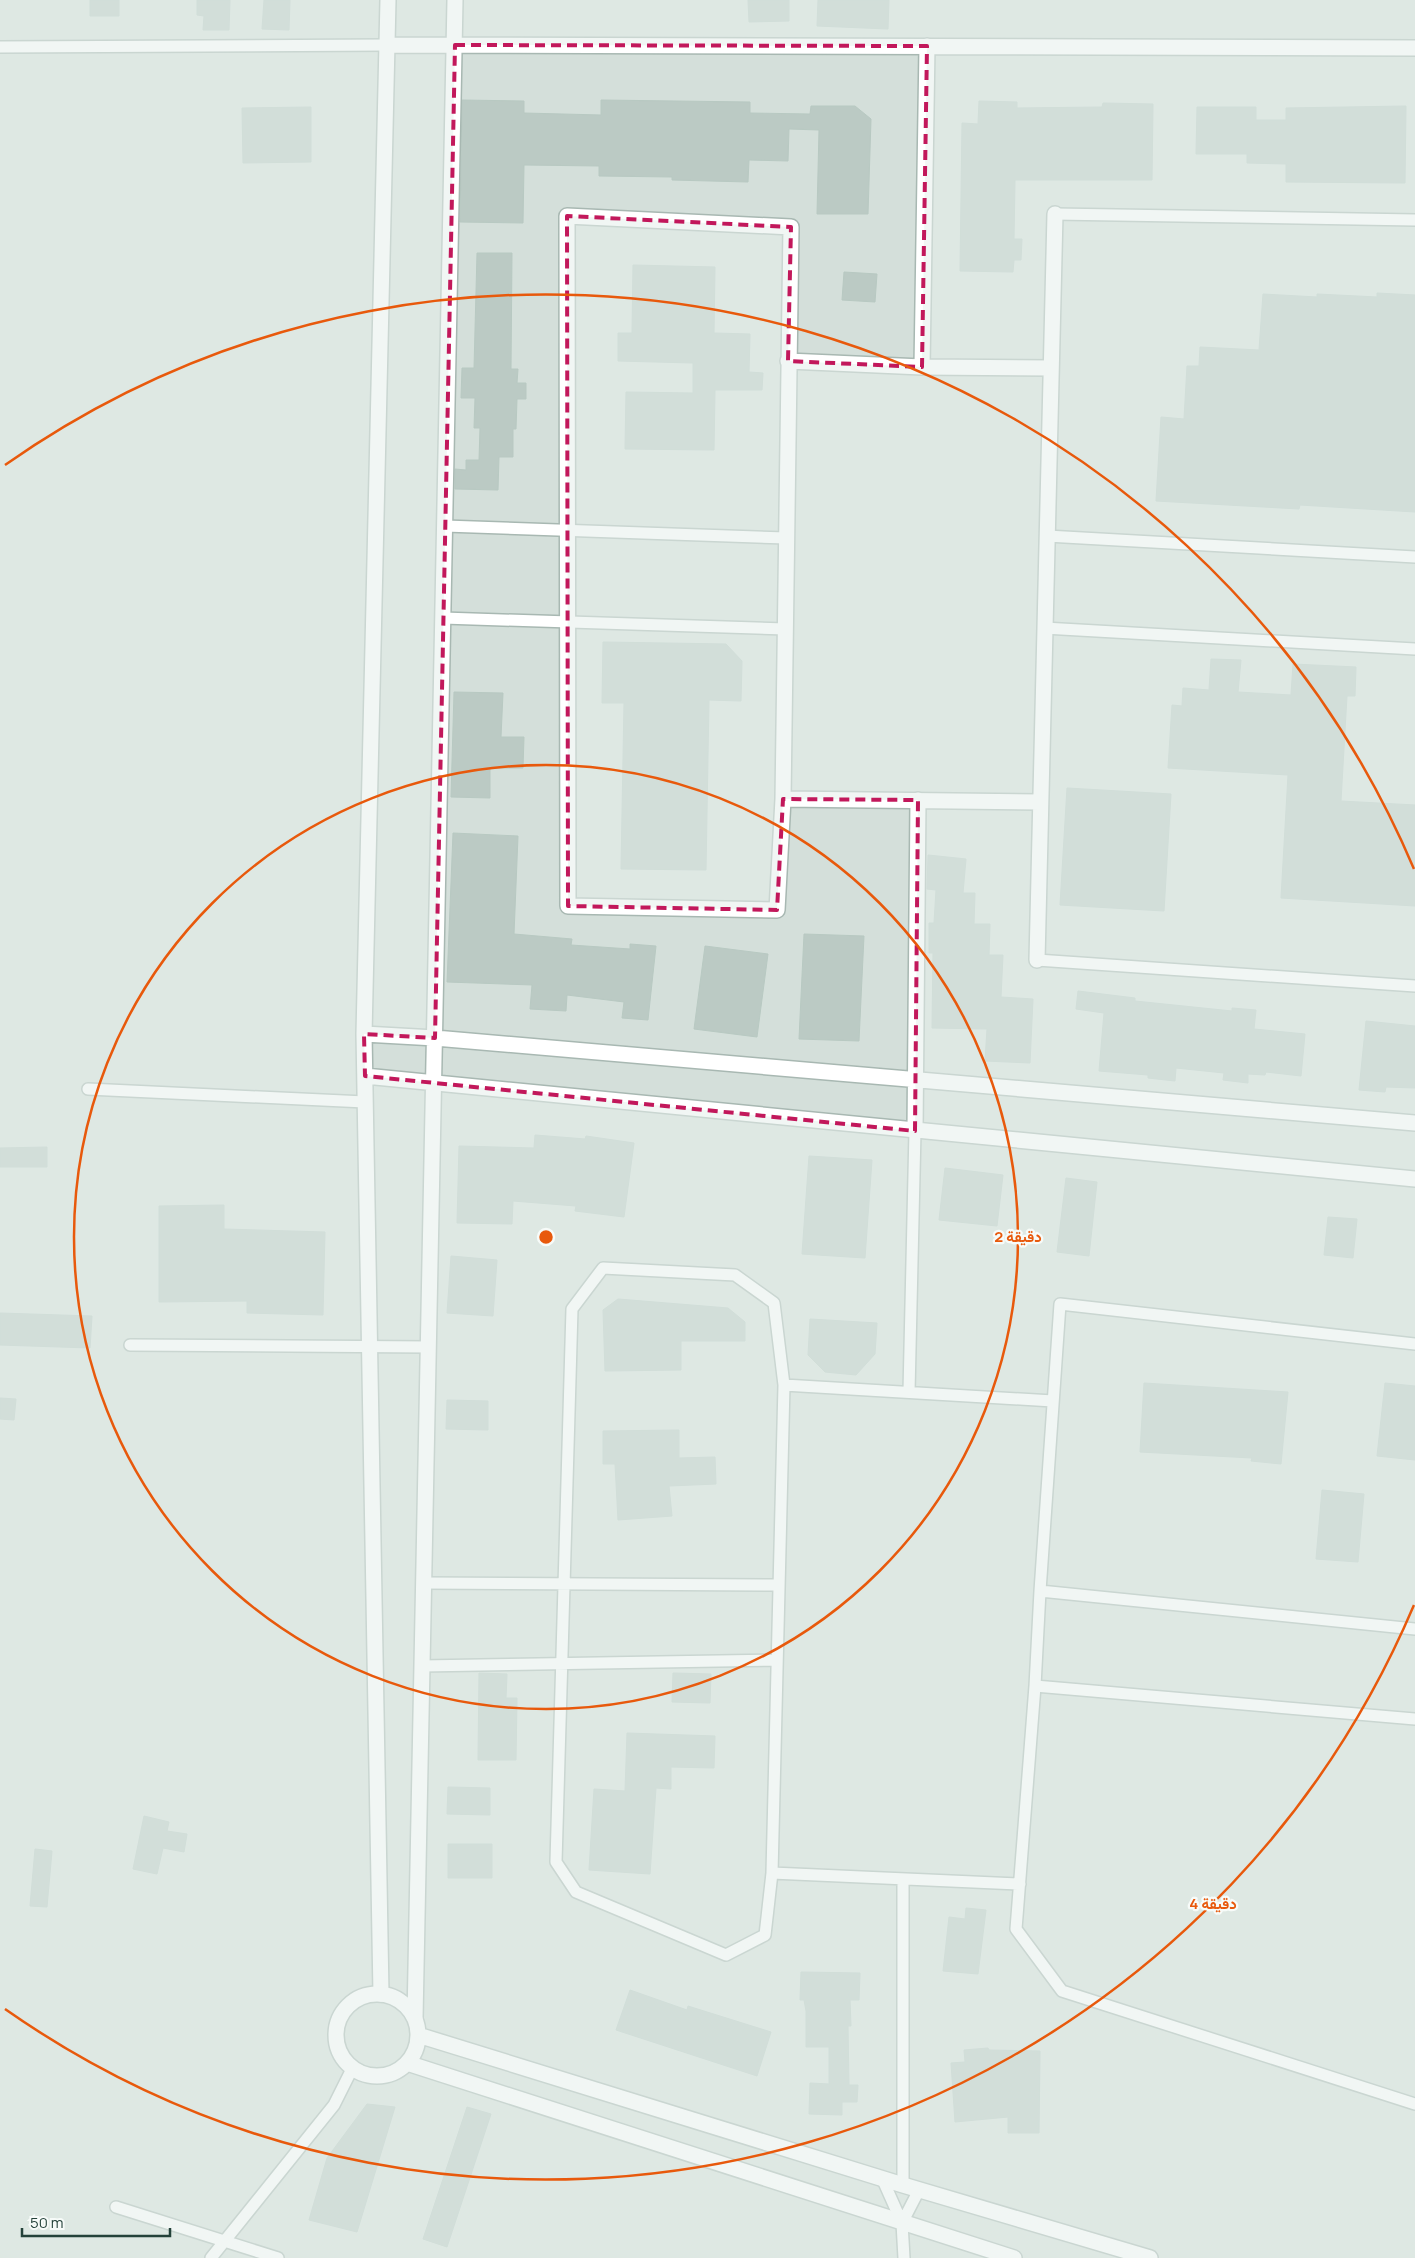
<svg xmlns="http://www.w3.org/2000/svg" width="1415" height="2258" font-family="Manrope,Vazirmatn,sans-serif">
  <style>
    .built { fill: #d4dfda }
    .building { fill: #bbcac4; stroke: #b8c9c2 }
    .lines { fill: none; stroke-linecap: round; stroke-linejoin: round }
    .service-casing { stroke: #a8b8b2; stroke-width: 14 }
    .minor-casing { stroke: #a8b8b2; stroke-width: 18 }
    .tertiary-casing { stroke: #a8b8b2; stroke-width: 18 }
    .service { stroke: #fff; stroke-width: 11 }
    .minor { stroke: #fff; stroke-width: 15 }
    .tertiary { stroke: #fff; stroke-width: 15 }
    .marked { fill: none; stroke: #c2185b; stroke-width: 4; stroke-dasharray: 10 6; stroke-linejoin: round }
    .ring { fill: none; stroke: #e8590c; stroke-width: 2.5 }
    .centre { fill: #e8590c; stroke: #f7fbf9; stroke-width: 2.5 }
    .ring-label { font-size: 15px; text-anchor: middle; font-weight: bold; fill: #e8590c; stroke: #f7fbf9; stroke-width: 4.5; stroke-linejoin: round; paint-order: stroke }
  </style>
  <rect width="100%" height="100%" fill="#e6efeb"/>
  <path class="built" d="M 0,0 L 1415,0 L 1415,2258 L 0,2258 Z"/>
  <path class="building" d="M 90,0 L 119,0 L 119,16 L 90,16 Z
    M 197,0 L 230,0 L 229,30 L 203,30 L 204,16 L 197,15 Z
    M 264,0 L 290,0 L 289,30 L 262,29 Z
    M 748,0 L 789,0 L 789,21 L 749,22 Z
    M 818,0 L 889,0 L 888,29 L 817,26 Z
    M 462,100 L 524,101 L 524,113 L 601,115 L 601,100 L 750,102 L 750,113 L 810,114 L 811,106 L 855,106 L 871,119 L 868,214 L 817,214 L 819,130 L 789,129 L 788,161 L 749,160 L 748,182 L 672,180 L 672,177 L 599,176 L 599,166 L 524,165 L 523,223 L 460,222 Z
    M 979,101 L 1017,102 L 1017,108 L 1102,107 L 1103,103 L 1153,104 L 1152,180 L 1015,180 L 1014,239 L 1022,239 L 1021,260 L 1014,260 L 1013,272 L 960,271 L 962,123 L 978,124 Z
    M 1406,106 L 1405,183 L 1286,182 L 1286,164 L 1247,163 L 1247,154 L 1196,154 L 1197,107 L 1256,107 L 1256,120 L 1286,120 L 1286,108 Z
    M 311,107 L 311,162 L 243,163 L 242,108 Z
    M 477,253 L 512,253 L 511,369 L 518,369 L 517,383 L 526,383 L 526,399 L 517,399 L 516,429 L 513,429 L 513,457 L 499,457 L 498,490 L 455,489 L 455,469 L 466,470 L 466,460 L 479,460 L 480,428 L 474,428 L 475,398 L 461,398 L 462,368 L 474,368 Z
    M 633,265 L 715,267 L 714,333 L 750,334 L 749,372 L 763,373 L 762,390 L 715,390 L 714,450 L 625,449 L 626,392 L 693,393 L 693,363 L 618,361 L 618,333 L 632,333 Z
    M 844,272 L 877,274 L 875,302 L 842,300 Z
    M 1377,293 L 1415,295 L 1415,512 L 1300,505 L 1299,509 L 1156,501 L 1161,417 L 1184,419 L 1187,366 L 1199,366 L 1200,347 L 1259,350 L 1263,294 L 1317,297 L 1317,294 L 1377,297 Z
    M 603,642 L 726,644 L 742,661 L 741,701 L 709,700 L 706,870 L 621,869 L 624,703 L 602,703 Z
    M 1211,659 L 1241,660 L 1238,692 L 1291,695 L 1293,664 L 1356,667 L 1355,696 L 1347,696 L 1341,801 L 1415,805 L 1415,906 L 1281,898 L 1288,775 L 1168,768 L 1172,705 L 1182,706 L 1183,688 L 1209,690 Z
    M 454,692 L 503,693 L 501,737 L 524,737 L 523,768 L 490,768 L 490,798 L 451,797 Z
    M 1067,788 L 1171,794 L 1164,911 L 1060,905 Z
    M 453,833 L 518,836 L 514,934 L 572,939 L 571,945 L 630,949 L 630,944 L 656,946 L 648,1020 L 622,1018 L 624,1002 L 567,995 L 566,1011 L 530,1009 L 532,985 L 447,982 Z
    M 928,855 L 966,859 L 963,893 L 975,893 L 974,924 L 990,924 L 989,955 L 1003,955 L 1001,997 L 1033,999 L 1030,1063 L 985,1061 L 987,1029 L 932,1028 L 933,953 L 929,953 L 929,923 L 934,923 L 936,890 L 927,889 Z
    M 804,934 L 864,936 L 859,1041 L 799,1039 Z
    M 705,946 L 768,954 L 757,1037 L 694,1029 Z
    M 1078,991 L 1135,998 L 1135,1001 L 1232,1011 L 1232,1008 L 1256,1010 L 1254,1029 L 1305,1034 L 1301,1076 L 1266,1072 L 1265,1075 L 1248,1074 L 1248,1083 L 1223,1080 L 1224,1073 L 1176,1068 L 1175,1081 L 1148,1078 L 1148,1075 L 1099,1071 L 1104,1013 L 1076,1009 Z
    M 1366,1021 L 1415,1026 L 1415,1088 L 1386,1087 L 1385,1092 L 1359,1090 Z
    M 535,1135 L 585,1139 L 586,1136 L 634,1143 L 624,1217 L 575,1211 L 576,1206 L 513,1201 L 512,1224 L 457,1223 L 459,1146 L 534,1148 Z
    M 47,1147 L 47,1167 L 0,1167 L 0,1148 Z
    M 809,1156 L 872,1160 L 865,1258 L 802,1254 Z
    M 945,1168 L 1003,1175 L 997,1226 L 939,1220 Z
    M 1066,1178 L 1097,1182 L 1089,1256 L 1057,1252 Z
    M 224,1205 L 224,1229 L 325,1232 L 323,1315 L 247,1313 L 247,1301 L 159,1302 L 159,1206 Z
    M 1328,1217 L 1357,1219 L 1353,1258 L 1324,1255 Z
    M 451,1256 L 497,1260 L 493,1316 L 447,1313 Z
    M 618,1299 L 728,1308 L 745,1322 L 745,1341 L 681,1341 L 681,1370 L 605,1371 L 603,1310 Z
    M 0,1313 L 92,1316 L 90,1348 L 0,1345 Z
    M 810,1319 L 877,1323 L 875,1354 L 856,1375 L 825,1372 L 808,1355 Z
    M 1144,1383 L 1288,1392 L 1281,1464 L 1251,1461 L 1252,1458 L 1140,1452 Z
    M 1385,1383 L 1415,1386 L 1415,1460 L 1377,1456 Z
    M 0,1398 L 16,1399 L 14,1420 L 0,1419 Z
    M 447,1400 L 488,1401 L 488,1430 L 446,1429 Z
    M 679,1430 L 679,1458 L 715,1457 L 716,1484 L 669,1486 L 672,1516 L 618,1520 L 615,1464 L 603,1464 L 603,1431 Z
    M 1322,1490 L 1364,1494 L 1358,1562 L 1316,1559 Z
    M 479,1673 L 507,1674 L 506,1698 L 517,1698 L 516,1760 L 478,1760 Z
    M 673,1673 L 711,1674 L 710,1703 L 672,1702 Z
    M 627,1733 L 715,1736 L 714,1768 L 671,1767 L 671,1789 L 656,1788 L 650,1874 L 589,1870 L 594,1789 L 625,1791 Z
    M 448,1787 L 490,1788 L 490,1815 L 447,1814 Z
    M 144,1816 L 169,1822 L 167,1831 L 187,1834 L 184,1852 L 163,1848 L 157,1874 L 133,1869 Z
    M 448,1844 L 492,1844 L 492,1878 L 448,1878 Z
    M 35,1849 L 52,1851 L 47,1907 L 30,1906 Z
    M 966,1908 L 986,1910 L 978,1974 L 943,1971 L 949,1917 L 965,1919 Z
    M 801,1972 L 860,1973 L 859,2000 L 850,2000 L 851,2026 L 848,2026 L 849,2085 L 858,2085 L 857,2102 L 842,2102 L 842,2115 L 809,2114 L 810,2083 L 829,2084 L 829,2047 L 806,2047 L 806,2011 L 804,2000 L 800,2000 Z
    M 630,1990 L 687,2010 L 688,2006 L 771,2032 L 757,2076 L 616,2030 Z
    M 988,2048 L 989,2050 L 1040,2051 L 1039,2133 L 1008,2133 L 1008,2117 L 955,2122 L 951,2063 L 965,2062 L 964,2050 Z
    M 367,2104 L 395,2107 L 357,2232 L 309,2220 L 327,2158 Z
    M 467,2107 L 491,2114 L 447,2247 L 423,2239 Z"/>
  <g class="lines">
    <defs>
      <path id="service" d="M 0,47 L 386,45
        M 1055,214 L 1415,220
        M 445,526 L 786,538
        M 1047,536 L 1415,557
        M 443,618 L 785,629
        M 1044,628 L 1415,649
        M 1037,960 L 1415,986
        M 88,1089 L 365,1102
        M 130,1345 L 429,1347
        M 909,1392 L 915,1131
        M 424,1583 L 779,1585
        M 1040,1591 L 1060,1304 L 1415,1344
        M 1415,1629 L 1040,1591 L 1035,1686 L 1415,1719
        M 422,1666 L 777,1660
        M 1035,1686 L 1016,1929 L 1062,1991 L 1415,2104
        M 772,1873 L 765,1935 L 726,1955 L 576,1892 L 556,1862 L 572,1309 L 603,1268 L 735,1275 L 774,1303 L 784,1385
        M 1020,1884 L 772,1873 L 784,1385 L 1053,1401
        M 882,2178 L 902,2223 L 904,2258
        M 903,2185 L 903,1879
        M 116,2207 L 278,2258
        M 902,2223 L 919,2190
        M 211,2258 L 334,2105 L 352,2069"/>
      <path id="minor" d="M 386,45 L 1415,48
        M 567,216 L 791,227 L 783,799 L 777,910 L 568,906 Z
        M 788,361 L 922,367 L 1051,368
        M 922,367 L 927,46
        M 783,799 L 1040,802
        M 1037,960 L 1055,214
        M 364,1034 L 435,1038 L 1415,1123
        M 365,1076 L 1415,1179
        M 915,1131 L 918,800
        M 381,1994 L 364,1034 L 388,0
        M 415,2018 L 455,0"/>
      <path id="tertiary" d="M336 2035a41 41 0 1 1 82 0a41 41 0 1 1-82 0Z
        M 418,2035 L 903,2185 L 1150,2258
        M 407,2063 L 1014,2258"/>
    </defs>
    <use href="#service" class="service-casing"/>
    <use href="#minor" class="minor-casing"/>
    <use href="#tertiary" class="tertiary-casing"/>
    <use href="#service" class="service"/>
    <use href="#minor" class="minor"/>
    <use href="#tertiary" class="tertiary"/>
  </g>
  <path d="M0 0H1415V2258H0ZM 455,45 L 927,46 L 922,367 L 788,361 L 791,227 L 567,216 L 568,906 L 777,910 L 783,799 L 918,800 L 915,1131 L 365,1076 L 364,1034 L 435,1038 Z" fill="#e6efeb" fill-opacity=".55" fill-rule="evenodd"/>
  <path class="marked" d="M 455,45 L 927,46 L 922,367 L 788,361 L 791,227 L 567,216 L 568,906 L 777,910 L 783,799 L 918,800 L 915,1131 L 365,1076 L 364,1034 L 435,1038 Z"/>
  <g class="ring">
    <circle cx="546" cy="1237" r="472"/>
    <path d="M1414 1605A943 943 0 0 1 5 2009M5 465A943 943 0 0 1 1414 869"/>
  </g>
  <circle cx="546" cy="1237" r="8" class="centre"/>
  <g class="ring-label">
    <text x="1018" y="1242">2 دقيقة</text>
    <text x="1213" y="1909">4 دقيقة</text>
  </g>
  <path d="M22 2228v8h148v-8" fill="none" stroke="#24423a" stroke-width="2.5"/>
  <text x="30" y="2228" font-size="15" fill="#24423a" stroke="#f7fbf9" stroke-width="4" paint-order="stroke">50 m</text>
</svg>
